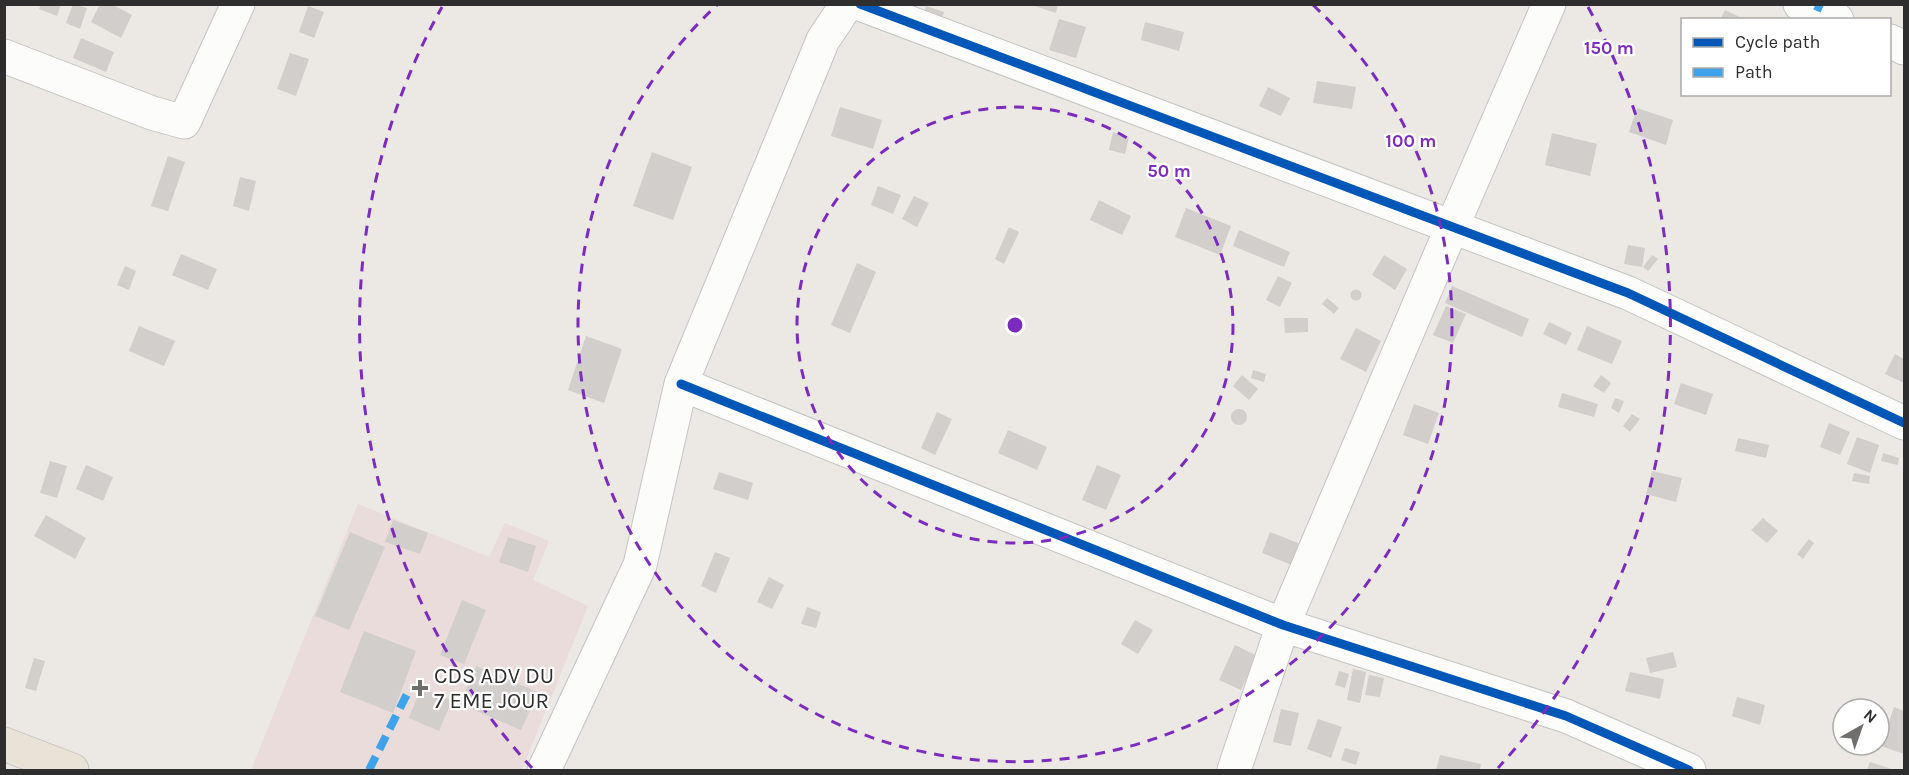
<svg xmlns="http://www.w3.org/2000/svg" width="1909" height="775" font-family="Karla,sans-serif">
  <style>
    .medical { fill: #e9dcdb }
    .building { fill: #d1cecb }
    .lines { fill: none; stroke-linecap: round; stroke-linejoin: round }
    .minor-casing { stroke: #c5c4c5; stroke-width: 35 }
    .trunk-casing { stroke: #c6c5c4; stroke-width: 35 }
    .minor { stroke: #fcfcfb; stroke-width: 33 }
    .trunk { stroke: #e9e2d6; stroke-width: 33 }
    .quiet { stroke: #3ea3eb; stroke-width: 8; stroke-dasharray: 15 8; stroke-linecap: butt }
    .cycleway-casing { stroke: #fff; stroke-width: 13 }
    .cycleway { stroke: #0057b8; stroke-width: 9 }
    .ring { fill: none; stroke: #7b2cbf; stroke-width: 3; stroke-dasharray: 10 8 }
    .poi-dot { fill: #706f6e; stroke: #fff; stroke-width: 2 }
    .labels { text-anchor: middle; stroke-width: 4.5; stroke-linejoin: round; paint-order: stroke }
    .poi-label { font-size: 22px; fill: #2e2e2e; stroke: #fff; text-anchor: start }
    .centre { fill: #7b2cbf; stroke: #fff; stroke-width: 3 }
    .ring-label { font-size: 18px; text-anchor: middle; font-weight: bold; fill: #7b2cbf; stroke: #fff; stroke-width: 4.5; stroke-linejoin: round; paint-order: stroke }
  </style>
  <rect width="100%" height="100%" fill="#ece8e4"/>
  <path class="medical" d="M 358,504 L 489,557 L 505,523 L 549,541 L 533,580 L 588,606 L 522,770 L 251,770 Z"/>
  <path class="building" d="M 41,4 L 61,4 L 57,16 L 39,9 Z
    M 73,4 L 87,8 L 80,29 L 66,23 Z
    M 100,4 L 111,4 L 132,15 L 121,38 L 91,22 Z
    M 1028,4 L 1058,4 L 1056,13 Z
    M 308,6 L 324,12 L 314,38 L 299,32 Z
    M 926,6 L 944,12 L 940,25 L 922,19 Z
    M 1725,10 L 1746,20 L 1720,20 Z
    M 1059,19 L 1086,27 L 1076,58 L 1049,50 Z
    M 1145,22 L 1184,32 L 1179,51 L 1141,40 Z
    M 81,38 L 114,52 L 106,72 L 73,58 Z
    M 290,53 L 309,59 L 296,96 L 277,89 Z
    M 1317,81 L 1356,87 L 1352,109 L 1313,103 Z
    M 1268,87 L 1290,98 L 1281,116 L 1259,106 Z
    M 840,107 L 882,120 L 873,149 L 831,136 Z
    M 1637,108 L 1673,120 L 1666,145 L 1629,132 Z
    M 1113,132 L 1129,137 L 1125,154 L 1109,150 Z
    M 1552,133 L 1597,144 L 1590,176 L 1545,165 Z
    M 652,152 L 692,167 L 673,220 L 633,206 Z
    M 168,156 L 185,162 L 168,211 L 151,206 Z
    M 240,177 L 256,181 L 249,211 L 233,206 Z
    M 878,186 L 901,195 L 893,214 L 871,205 Z
    M 914,196 L 929,203 L 917,227 L 902,219 Z
    M 1099,200 L 1131,216 L 1122,235 L 1090,220 Z
    M 1186,208 L 1231,226 L 1220,255 L 1175,237 Z
    M 1009,227 L 1019,232 L 1004,264 L 995,259 Z
    M 1239,230 L 1290,252 L 1284,267 L 1233,246 Z
    M 1628,245 L 1645,248 L 1642,267 L 1624,264 Z
    M 181,254 L 217,269 L 208,290 L 172,275 Z
    M 1384,255 L 1407,269 L 1395,290 L 1372,275 Z
    M 1652,255 L 1658,259 L 1648,271 L 1643,267 Z
    M 857,263 L 876,272 L 850,333 L 831,325 Z
    M 125,266 L 136,271 L 129,290 L 117,285 Z
    M 1278,276 L 1292,283 L 1280,307 L 1266,300 Z
    M 1452,286 L 1529,319 L 1522,337 L 1445,303 Z
    M1350.5 295a5.5 5.5 0 1 1 11 0a5.5 5.5 0 1 1-11 0Z
    M 1327,298 L 1339,308 L 1334,314 L 1322,304 Z
    M 1446,306 L 1466,314 L 1453,343 L 1433,335 Z
    M 1284,318 L 1308,318 L 1308,332 L 1285,333 Z
    M 1549,322 L 1572,333 L 1566,345 L 1543,334 Z
    M 139,326 L 175,341 L 164,366 L 129,351 Z
    M 1587,326 L 1622,341 L 1612,364 L 1577,350 Z
    M 1356,328 L 1381,341 L 1366,372 L 1340,359 Z
    M 586,336 L 622,349 L 604,403 L 568,390 Z
    M 1895,354 L 1904,359 L 1904,383 L 1885,374 Z
    M 1253,370 L 1266,374 L 1264,382 L 1251,378 Z
    M 1242,375 L 1258,389 L 1249,400 L 1233,386 Z
    M 1601,375 L 1611,383 L 1604,393 L 1593,386 Z
    M 1681,383 L 1713,394 L 1706,415 L 1674,404 Z
    M 1562,393 L 1598,404 L 1594,417 L 1558,407 Z
    M 1615,398 L 1624,401 L 1619,413 L 1611,408 Z
    M 1414,404 L 1439,413 L 1428,444 L 1403,435 Z
    M1231 417a8 8 0 1 1 16 0a8 8 0 1 1-16 0Z
    M 937,412 L 952,419 L 935,455 L 921,448 Z
    M 1632,414 L 1640,419 L 1630,432 L 1623,426 Z
    M 1829,423 L 1850,432 L 1840,455 L 1820,447 Z
    M 1008,430 L 1047,447 L 1037,470 L 998,453 Z
    M 1857,437 L 1879,445 L 1870,473 L 1847,464 Z
    M 1738,438 L 1769,445 L 1766,458 L 1735,451 Z
    M 1883,453 L 1899,458 L 1898,465 L 1881,461 Z
    M 50,461 L 67,466 L 57,498 L 40,493 Z
    M 86,465 L 113,477 L 103,501 L 76,489 Z
    M 1097,465 L 1121,475 L 1106,510 L 1082,500 Z
    M 1652,471 L 1682,478 L 1676,502 L 1646,494 Z
    M 719,472 L 753,483 L 748,500 L 713,489 Z
    M 1854,473 L 1870,476 L 1869,484 L 1852,481 Z
    M 46,515 L 86,538 L 75,559 L 34,536 Z
    M 1763,518 L 1778,531 L 1767,543 L 1751,530 Z
    M 393,520 L 428,533 L 420,554 L 385,542 Z
    M 350,532 L 385,547 L 349,630 L 315,616 Z
    M 1270,532 L 1306,546 L 1297,567 L 1262,553 Z
    M 508,537 L 536,546 L 528,572 L 499,562 Z
    M 1809,539 L 1814,543 L 1803,559 L 1797,554 Z
    M 715,552 L 730,558 L 716,593 L 701,586 Z
    M 769,577 L 784,585 L 772,609 L 757,602 Z
    M 462,600 L 486,610 L 464,664 L 440,655 Z
    M 807,607 L 821,612 L 816,628 L 801,624 Z
    M 1135,620 L 1153,630 L 1138,654 L 1121,644 Z
    M 364,631 L 416,651 L 393,713 L 340,692 Z
    M 1235,645 L 1257,656 L 1241,690 L 1219,680 Z
    M 1673,652 L 1677,667 L 1650,673 L 1646,658 Z
    M 34,658 L 45,661 L 36,691 L 25,688 Z
    M 476,666 L 538,692 L 521,730 L 460,704 Z
    M 1353,669 L 1366,672 L 1360,703 L 1347,700 Z
    M 1339,671 L 1349,674 L 1345,688 L 1335,685 Z
    M 1630,672 L 1664,679 L 1660,699 L 1625,691 Z
    M 1369,675 L 1384,678 L 1380,697 L 1365,695 Z
    M 421,688 L 452,700 L 439,731 L 409,718 Z
    M 1737,697 L 1765,705 L 1760,725 L 1732,716 Z
    M 1894,707 L 1904,711 L 1904,754 L 1881,746 Z
    M 1281,709 L 1299,713 L 1291,746 L 1273,742 Z
    M 1318,719 L 1342,727 L 1331,758 L 1307,749 Z
    M 1345,748 L 1360,752 L 1356,765 L 1341,760 Z
    M 1440,755 L 1481,764 L 1480,770 L 1436,770 Z
    M 1870,762 L 1895,770 L 1867,770 Z"/>
  <g class="lines">
    <defs>
      <path id="minor" d="M 860,4 L 1628,293 L 1904,423
        M 1800,4 L 1837,20
        M 1890,41 L 1904,48
        M 4,56 L 152,113 L 184,122 L 238,4
        M 681,384 L 1283,625 L 1566,716 L 1689,770
        M 544,770 L 640,565 L 681,384 L 823,40 L 847,4
        M 1234,770 L 1283,625 L 1452,227 L 1549,4"/>
      <path id="trunk" d="M 4,744 L 72,770"/>
    </defs>
    <use href="#minor" class="minor-casing"/>
    <use href="#trunk" class="trunk-casing"/>
    <use href="#minor" class="minor"/>
    <use href="#trunk" class="trunk"/>
    <path class="quiet" d="M 1817,11 L 1820,4
      M 369,770 L 408,692"/>
    <defs>
      <path id="cycleway" d="M 860,4 L 1628,293 L 1904,423
        M 681,384 L 1283,625 L 1566,716 L 1689,770"/>
    </defs>
    <use href="#cycleway" class="cycleway-casing"/>
    <use href="#cycleway" class="cycleway"/>
  </g>
  <g class="ring">
    <circle cx="1015" cy="325" r="218"/>
    <path d="M1313 5A437 437 0 1 1 717 5"/>
    <path d="M532 768A655 655 0 0 1 442 7M1588 7A655 655 0 0 1 1498 768"/>
  </g>
  <path class="poi-dot" d="M417 679h6v6h6v6h-6v6h-6v-6h-6v-6h6z"/>
  <g class="labels">
    <g class="poi-label">
      <text x="434" y="683">CDS ADV DU<tspan x="434" dy="25">7 EME JOUR</tspan></text>
    </g>
  </g>
  <circle cx="1015" cy="325" r="9" class="centre"/>
  <g class="ring-label">
    <text x="1609" y="54">150 m</text>
    <text x="1411" y="147">100 m</text>
    <text x="1169" y="177">50 m</text>
  </g>
  <rect width="1909" height="775" fill="none" stroke="#2e2e2e" stroke-width="12"/>
  <rect x="1681" y="18" width="210" height="78" fill="#ffffff" stroke="#ababab" stroke-width="1.5"/>
  <rect x="1693" y="38" width="30" height="9" fill="#0057b8" stroke="#ababab" stroke-width="1.5"/>
  <text x="1735" y="48" font-size="18" fill="#2e2e2e">Cycle path</text>
  <rect x="1693" y="68" width="30" height="9" fill="#3ea3eb" stroke="#ababab" stroke-width="1.5"/>
  <text x="1735" y="78" font-size="18" fill="#2e2e2e">Path</text>
  <g transform="translate(1861 727) rotate(40)"><circle r="28" fill="#ffffff" stroke="#ababab" stroke-width="1.5"/>
  <path d="M0-4.5L10 22L0 15L-10 22Z" fill="#706f6e"/>
  <text y="-9" font-size="16" font-weight="bold" text-anchor="middle" fill="#2e2e2e">N</text>
  </g>
</svg>
